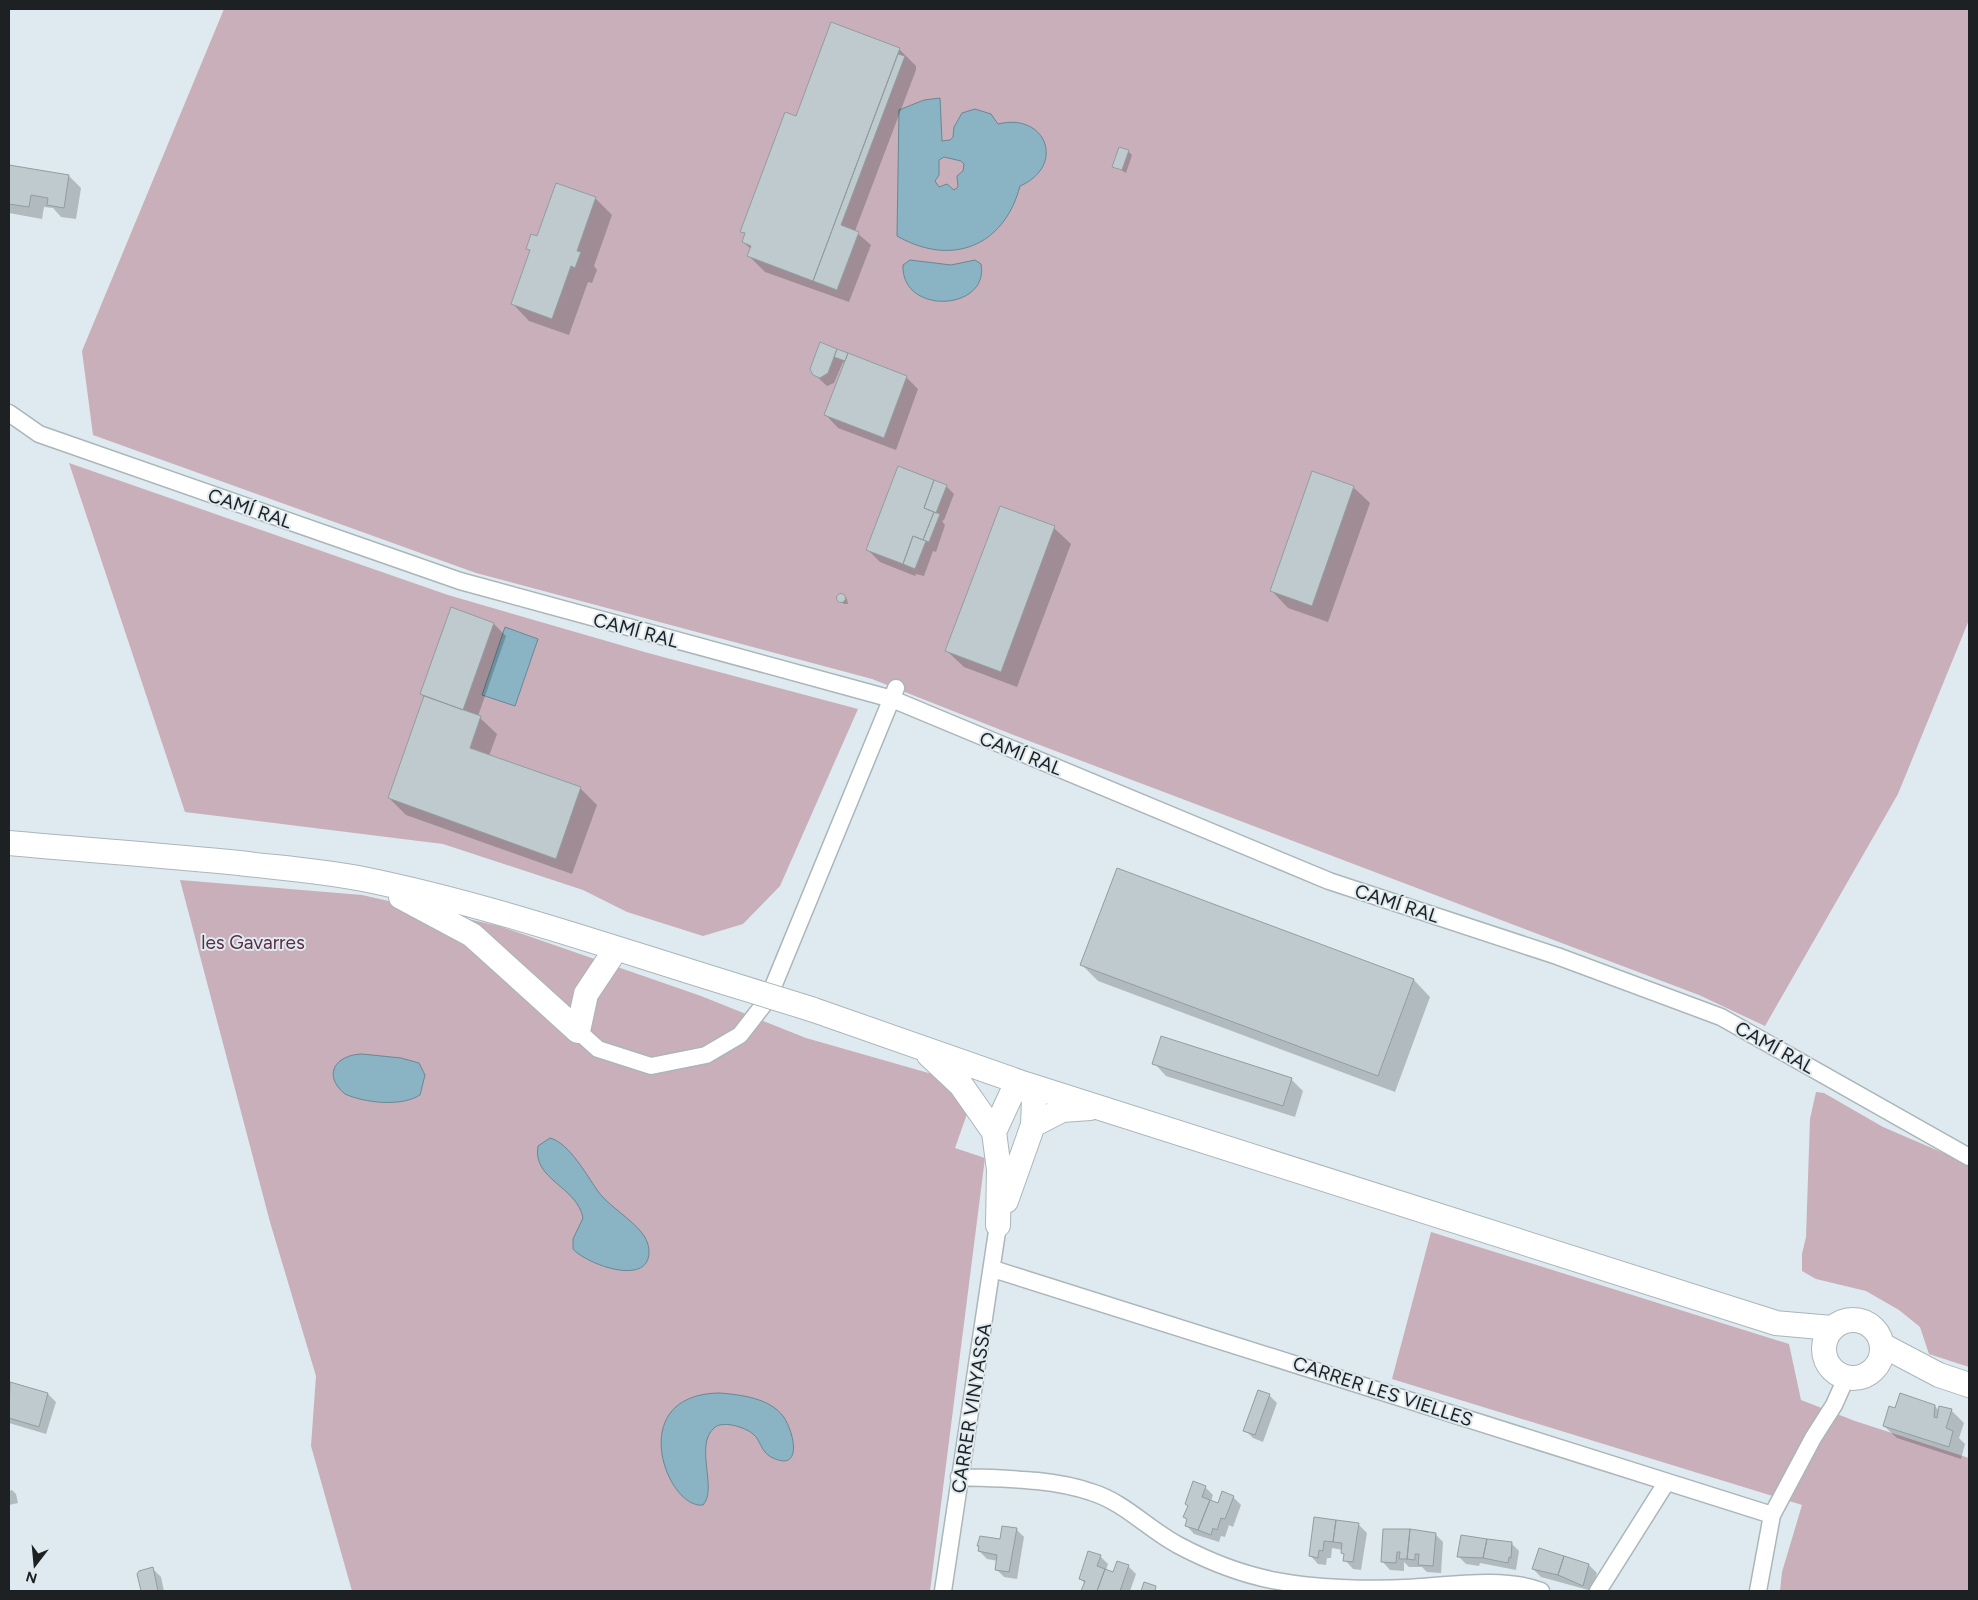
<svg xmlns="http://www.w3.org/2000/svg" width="1978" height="1600" font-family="Figtree,sans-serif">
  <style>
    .green { fill: #c8afb9 }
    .water { fill: #8ab3c4; stroke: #698794; fill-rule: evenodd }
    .shadow { fill: #0003 }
    .building { fill: #bfcacf; stroke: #929da1 }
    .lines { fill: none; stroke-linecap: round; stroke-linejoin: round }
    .street-casing { stroke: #abb6ba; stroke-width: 19 }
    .secondary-casing { stroke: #abb6ba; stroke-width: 26 }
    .street { stroke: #fff; stroke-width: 16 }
    .secondary { stroke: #fff; stroke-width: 24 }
    .secondary-bridge-casing { stroke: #abb6ba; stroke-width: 26; stroke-linecap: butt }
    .secondary-bridge { stroke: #fff; stroke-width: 24 }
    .labels { text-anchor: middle; stroke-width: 4; stroke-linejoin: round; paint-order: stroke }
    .street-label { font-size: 19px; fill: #1d2123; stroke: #deeaef }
    .park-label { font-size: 19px; fill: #5e2b43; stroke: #deeaef }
  </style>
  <rect width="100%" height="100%" fill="#deeaef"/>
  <path class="green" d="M 224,9 L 1969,9 L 1969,620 L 1898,794 L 1765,1026 L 1699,995 L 1024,739 L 872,679 L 476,573 L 93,435 L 82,351 Z
    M 69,463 L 448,595 L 648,653 L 858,709 L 780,886 L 743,924 L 703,936 L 627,912 L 583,890 L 443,844 L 185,812 Z
    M 180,880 L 362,895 L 499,926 L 701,996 L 806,1038 L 939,1076 L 968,1111 L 955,1148 L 985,1158 L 930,1591 L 352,1591 L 311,1446 L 316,1376 L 270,1222 Z
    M 1816,1092 L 1824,1093 L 1883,1127 L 1969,1164 L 1969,1367 L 1929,1354 L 1920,1327 L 1899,1310 L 1866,1291 L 1816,1279 L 1802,1271 L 1802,1254 L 1806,1237 L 1810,1119 Z
    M 1431,1232 L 1789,1344 L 1801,1400 L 1855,1421 L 1969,1458 L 1969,1591 L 1780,1591 L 1782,1572 L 1802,1505 L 1392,1379 Z"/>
  <path class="water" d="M 940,98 L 942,141 L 950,140 L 953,137 L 954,127 L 962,113 L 975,109 L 991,114 L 998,124 C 1047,112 1066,166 1020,186 C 1004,247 951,267 897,236 L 899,110 L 924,100 ZM 944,157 L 961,161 L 964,164 L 963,171 L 957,176 L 958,187 L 954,190 L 947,184 L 939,187 L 935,181 L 939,175 L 939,160 Z
    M 910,260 L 951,265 L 975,260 L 981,264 C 990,311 901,316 903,265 Z
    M 505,627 L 538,639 L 515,706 L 482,695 Z
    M 362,1054 L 401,1058 L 419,1063 L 425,1075 L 420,1095 C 401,1107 365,1103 345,1094 C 322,1075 335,1055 362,1054 Z
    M 550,1138 C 570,1143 588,1178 600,1194 C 613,1209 630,1218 642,1233 C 646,1238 649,1245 649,1251 C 650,1288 586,1264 573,1249 L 573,1239 L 583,1218 C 577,1186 532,1180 538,1146 Z
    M 720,1393 C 742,1395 769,1398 783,1416 C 794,1431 804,1474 771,1457 C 761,1452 760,1439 753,1434 C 745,1427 722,1420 714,1428 C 694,1446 718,1489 703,1505 C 667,1510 623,1394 720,1393 Z"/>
  <path class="shadow" d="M 899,49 L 916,66 L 916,70 L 855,231 L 871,245 L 849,302 L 765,272 L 748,255 L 751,249 L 743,242 L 746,235 L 742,231 L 796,118 Z
    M 1128,151 L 1132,155 L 1126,173 L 1114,166 Z
    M 10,166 L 69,176 L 81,188 L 76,219 L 61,217 L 53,208 L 44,207 L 42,219 L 9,213 Z
    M 557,185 L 596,199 L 612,215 L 594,266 L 597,270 L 592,283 L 588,282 L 569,335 L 529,321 L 513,304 L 531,252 L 528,248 L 537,238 Z
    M 820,344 L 906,377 L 918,389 L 896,450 L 838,428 L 826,415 L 846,363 L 843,362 L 834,383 L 827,386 L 813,373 Z
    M 946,486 L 954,494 L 944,520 L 942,521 L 945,525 L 936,552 L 933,551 L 924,576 L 916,574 L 915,576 L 880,562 L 868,550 Z
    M 1353,487 L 1370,503 L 1328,622 L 1288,608 L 1272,591 Z
    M 1054,528 L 1071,544 L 1017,687 L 964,667 L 947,651 Z
    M 844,595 L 847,599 L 848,604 L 844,604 L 840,601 L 839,596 Z
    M 494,624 L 506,636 L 478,716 L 497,734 L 489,756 L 580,788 L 597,805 L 572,874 L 406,815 L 389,798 L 425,698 L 421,694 Z
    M 1117,870 L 1414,980 L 1430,997 L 1395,1092 L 1098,981 L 1082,965 Z
    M 1154,1063 L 1291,1079 L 1303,1091 L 1295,1117 L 1166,1076 Z
    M 11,1383 L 48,1394 L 56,1402 L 46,1434 L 9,1423 L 9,1425 L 9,1384 Z
    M 1269,1395 L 1277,1403 L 1263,1442 L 1253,1438 L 1245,1430 Z
    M 1935,1406 L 1939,1411 L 1951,1410 L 1964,1423 L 1959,1438 L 1965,1444 L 1961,1459 L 1897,1438 L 1884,1426 L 1896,1410 Z
    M 1205,1487 L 1213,1495 L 1211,1501 L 1218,1504 L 1233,1497 L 1241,1505 L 1233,1527 L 1229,1525 L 1225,1537 L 1221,1536 L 1219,1542 L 1194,1534 L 1186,1525 L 1188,1520 L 1185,1517 Z
    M 12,1490 L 16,1494 L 18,1503 L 9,1505 L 9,1491 Z
    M 1315,1519 L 1359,1525 L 1367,1533 L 1361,1570 L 1353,1569 L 1345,1560 L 1343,1550 L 1332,1548 L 1331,1558 L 1327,1558 L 1326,1565 L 1318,1564 L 1310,1555 Z
    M 1016,1529 L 1024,1537 L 1017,1579 L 1004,1577 L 996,1569 L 998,1561 L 987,1559 L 979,1551 L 978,1546 L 1001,1540 Z
    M 1384,1530 L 1435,1534 L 1443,1542 L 1441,1573 L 1427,1572 L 1422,1567 L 1409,1567 L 1404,1562 L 1404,1571 L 1390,1570 L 1382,1561 Z
    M 1511,1543 L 1519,1551 L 1516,1570 L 1480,1563 L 1479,1566 L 1466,1564 L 1458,1556 Z
    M 1540,1550 L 1589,1565 L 1597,1573 L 1592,1591 L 1541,1577 L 1533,1569 Z
    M 1100,1556 L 1108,1564 L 1106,1570 L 1114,1574 L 1128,1566 L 1136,1574 L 1130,1591 L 1082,1591 L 1085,1584 L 1080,1578 Z
    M 153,1569 L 161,1577 L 164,1591 L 142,1591 L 138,1575 Z"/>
  <path class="building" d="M 831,22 L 900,48 L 813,281 L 747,256 L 751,246 L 742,242 L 745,233 L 740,232 L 785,112 L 796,116 Z
    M 898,54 L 905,56 L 841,225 L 859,232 L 837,290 L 813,281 Z
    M 1119,147 L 1129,150 L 1122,170 L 1112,167 Z
    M 9,165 L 69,175 L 64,208 L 47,205 L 48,198 L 31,195 L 29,207 L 9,204 Z
    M 556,183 L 596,197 L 577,251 L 581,252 L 575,268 L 571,266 L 552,319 L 511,304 L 530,250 L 526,249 L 531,234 L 537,236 Z
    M 820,342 L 837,349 L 828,373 L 820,378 L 813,375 L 810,369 Z
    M 837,349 L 848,353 L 845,361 L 834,357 Z
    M 848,353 L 907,376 L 884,438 L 824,415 Z
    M 898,466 L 934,480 L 924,508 L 934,512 L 923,540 L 913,536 L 903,564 L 866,550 Z
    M 1312,471 L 1354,486 L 1312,606 L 1270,591 Z
    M 934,480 L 947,485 L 936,513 L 924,508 Z
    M 1000,506 L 1055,526 L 1001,672 L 945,651 Z
    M 934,512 L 940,514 L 929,542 L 923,540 Z
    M 913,536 L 926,541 L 915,569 L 903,564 Z
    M836.5 598a4.5 4.5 0 1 1 9 0a4.5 4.5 0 1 1-9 0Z
    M 451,607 L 494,623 L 463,710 L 420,694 Z
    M 424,696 L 481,716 L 470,748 L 581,787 L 556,859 L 388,798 Z
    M 1117,868 L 1414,979 L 1378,1076 L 1080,965 Z
    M 1161,1036 L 1292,1078 L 1283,1106 L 1152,1064 Z
    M 10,1382 L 48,1393 L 39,1427 L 9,1418 Z
    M 1258,1390 L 1270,1394 L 1255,1435 L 1243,1431 Z
    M 1900,1393 L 1935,1405 L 1934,1417 L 1937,1418 L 1939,1406 L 1952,1409 L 1946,1428 L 1953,1431 L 1949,1447 L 1883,1426 L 1889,1406 L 1895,1408 Z
    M 1193,1481 L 1206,1486 L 1202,1497 L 1210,1500 L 1198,1530 L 1185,1526 L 1187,1519 L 1183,1517 L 1188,1506 L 1185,1504 Z
    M 1222,1491 L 1234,1496 L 1225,1519 L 1221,1518 L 1217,1530 L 1213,1528 L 1211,1535 L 1198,1530 L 1210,1500 L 1218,1503 Z
    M 1314,1517 L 1336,1520 L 1333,1542 L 1324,1541 L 1323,1551 L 1319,1550 L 1318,1558 L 1309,1556 Z
    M 1336,1520 L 1359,1523 L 1353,1562 L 1343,1561 L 1344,1554 L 1341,1553 L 1342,1543 L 1333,1542 Z
    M 1002,1526 L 1017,1528 L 1009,1572 L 995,1570 L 997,1555 L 978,1551 L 979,1546 L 977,1546 L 980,1536 L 1000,1539 Z
    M 1383,1529 L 1410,1529 L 1407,1559 L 1399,1559 L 1400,1552 L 1397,1552 L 1396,1563 L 1381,1562 Z
    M 1410,1529 L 1436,1533 L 1433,1566 L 1418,1565 L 1419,1554 L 1415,1554 L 1415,1560 L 1407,1559 Z
    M 1461,1535 L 1487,1539 L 1483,1558 L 1457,1557 Z
    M 1487,1539 L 1512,1542 L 1511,1558 L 1509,1557 L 1508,1563 L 1483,1558 Z
    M 1539,1548 L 1564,1556 L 1558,1575 L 1532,1569 Z
    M 1088,1551 L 1101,1555 L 1097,1566 L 1105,1569 L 1097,1591 L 1081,1591 L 1085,1581 L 1079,1579 Z
    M 1564,1556 L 1589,1564 L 1583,1586 L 1558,1575 Z
    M 1117,1561 L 1129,1565 L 1120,1591 L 1097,1591 L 1105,1569 L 1113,1572 Z
    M 153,1567 L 158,1591 L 141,1591 L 137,1574 L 139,1571 Z
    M 1144,1582 L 1156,1586 L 1155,1591 L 1141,1591 Z"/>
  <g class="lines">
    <defs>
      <path id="street" d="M 9,413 L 39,434 L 460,581 L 892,699 L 1329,881 L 1557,956 L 1721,1017 L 1969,1157
        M 578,1031 L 598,1049 L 651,1066 L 706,1055 L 740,1035 L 768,999 L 896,688
        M 993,1269 L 1772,1515
        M 959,1477 C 1002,1479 1050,1478 1091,1492 C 1124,1502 1148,1529 1178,1545 C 1208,1561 1244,1575 1277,1581 C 1314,1588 1368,1590 1406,1588 C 1446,1586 1503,1576 1541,1591
        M 943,1591 L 998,1225
        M 1598,1591 L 1666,1483
        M 1758,1591 L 1772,1515 L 1813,1438 L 1834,1405 L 1846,1378"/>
      <path id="secondary" d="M 9,843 C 85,850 162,855 239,863 C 280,868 322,871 363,879 C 486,904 607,946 727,983
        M 401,897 L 472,935 L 578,1031 L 586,994 L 616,949
        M 811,1009 L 1025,1084 L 1776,1323 L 1832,1328
        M 929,1055 L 961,1085 L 994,1132 L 999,1170 L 998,1225
        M 994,1132 L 1012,1093 L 1025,1084 L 1034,1099 L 1033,1125
        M 1006,1201 L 1033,1125 L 1062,1110 L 1090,1108
        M1824 1349a29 29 0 1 1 58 0a29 29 0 1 1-58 0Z
        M 1882,1345 L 1939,1375 L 1969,1385"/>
    </defs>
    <use href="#street" class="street-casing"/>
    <use href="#secondary" class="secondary-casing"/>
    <use href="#street" class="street"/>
    <use href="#secondary" class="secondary"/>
    <defs>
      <path id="secondary-bridge" d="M 727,983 L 811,1009"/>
    </defs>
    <use href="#secondary-bridge" class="secondary-bridge-casing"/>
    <use href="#secondary-bridge" class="secondary-bridge"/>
  </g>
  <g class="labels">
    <g class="street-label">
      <text transform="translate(250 508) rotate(19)" y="7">CAMÍ RAL</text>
      <text transform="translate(636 630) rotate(15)" y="7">CAMÍ RAL</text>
      <text transform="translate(1021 753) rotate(22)" y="7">CAMÍ RAL</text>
      <text transform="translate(1397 903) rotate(18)" y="7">CAMÍ RAL</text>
      <text transform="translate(1775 1047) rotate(29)" y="7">CAMÍ RAL</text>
      <text transform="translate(1383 1391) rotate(18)" y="7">CARRER LES VIELLES</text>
      <text transform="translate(971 1408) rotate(-81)" y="7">CARRER VINYASSA</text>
    </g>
    <g class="park-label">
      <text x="253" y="949">les Gavarres</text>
    </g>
  </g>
  <rect width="1978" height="1600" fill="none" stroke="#1d2123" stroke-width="20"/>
  <g transform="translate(35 1565) rotate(196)" stroke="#deeaef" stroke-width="4" paint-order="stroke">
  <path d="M0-4L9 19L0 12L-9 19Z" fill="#1d2123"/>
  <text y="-8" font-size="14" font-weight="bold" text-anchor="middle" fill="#1d2123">N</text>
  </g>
</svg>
